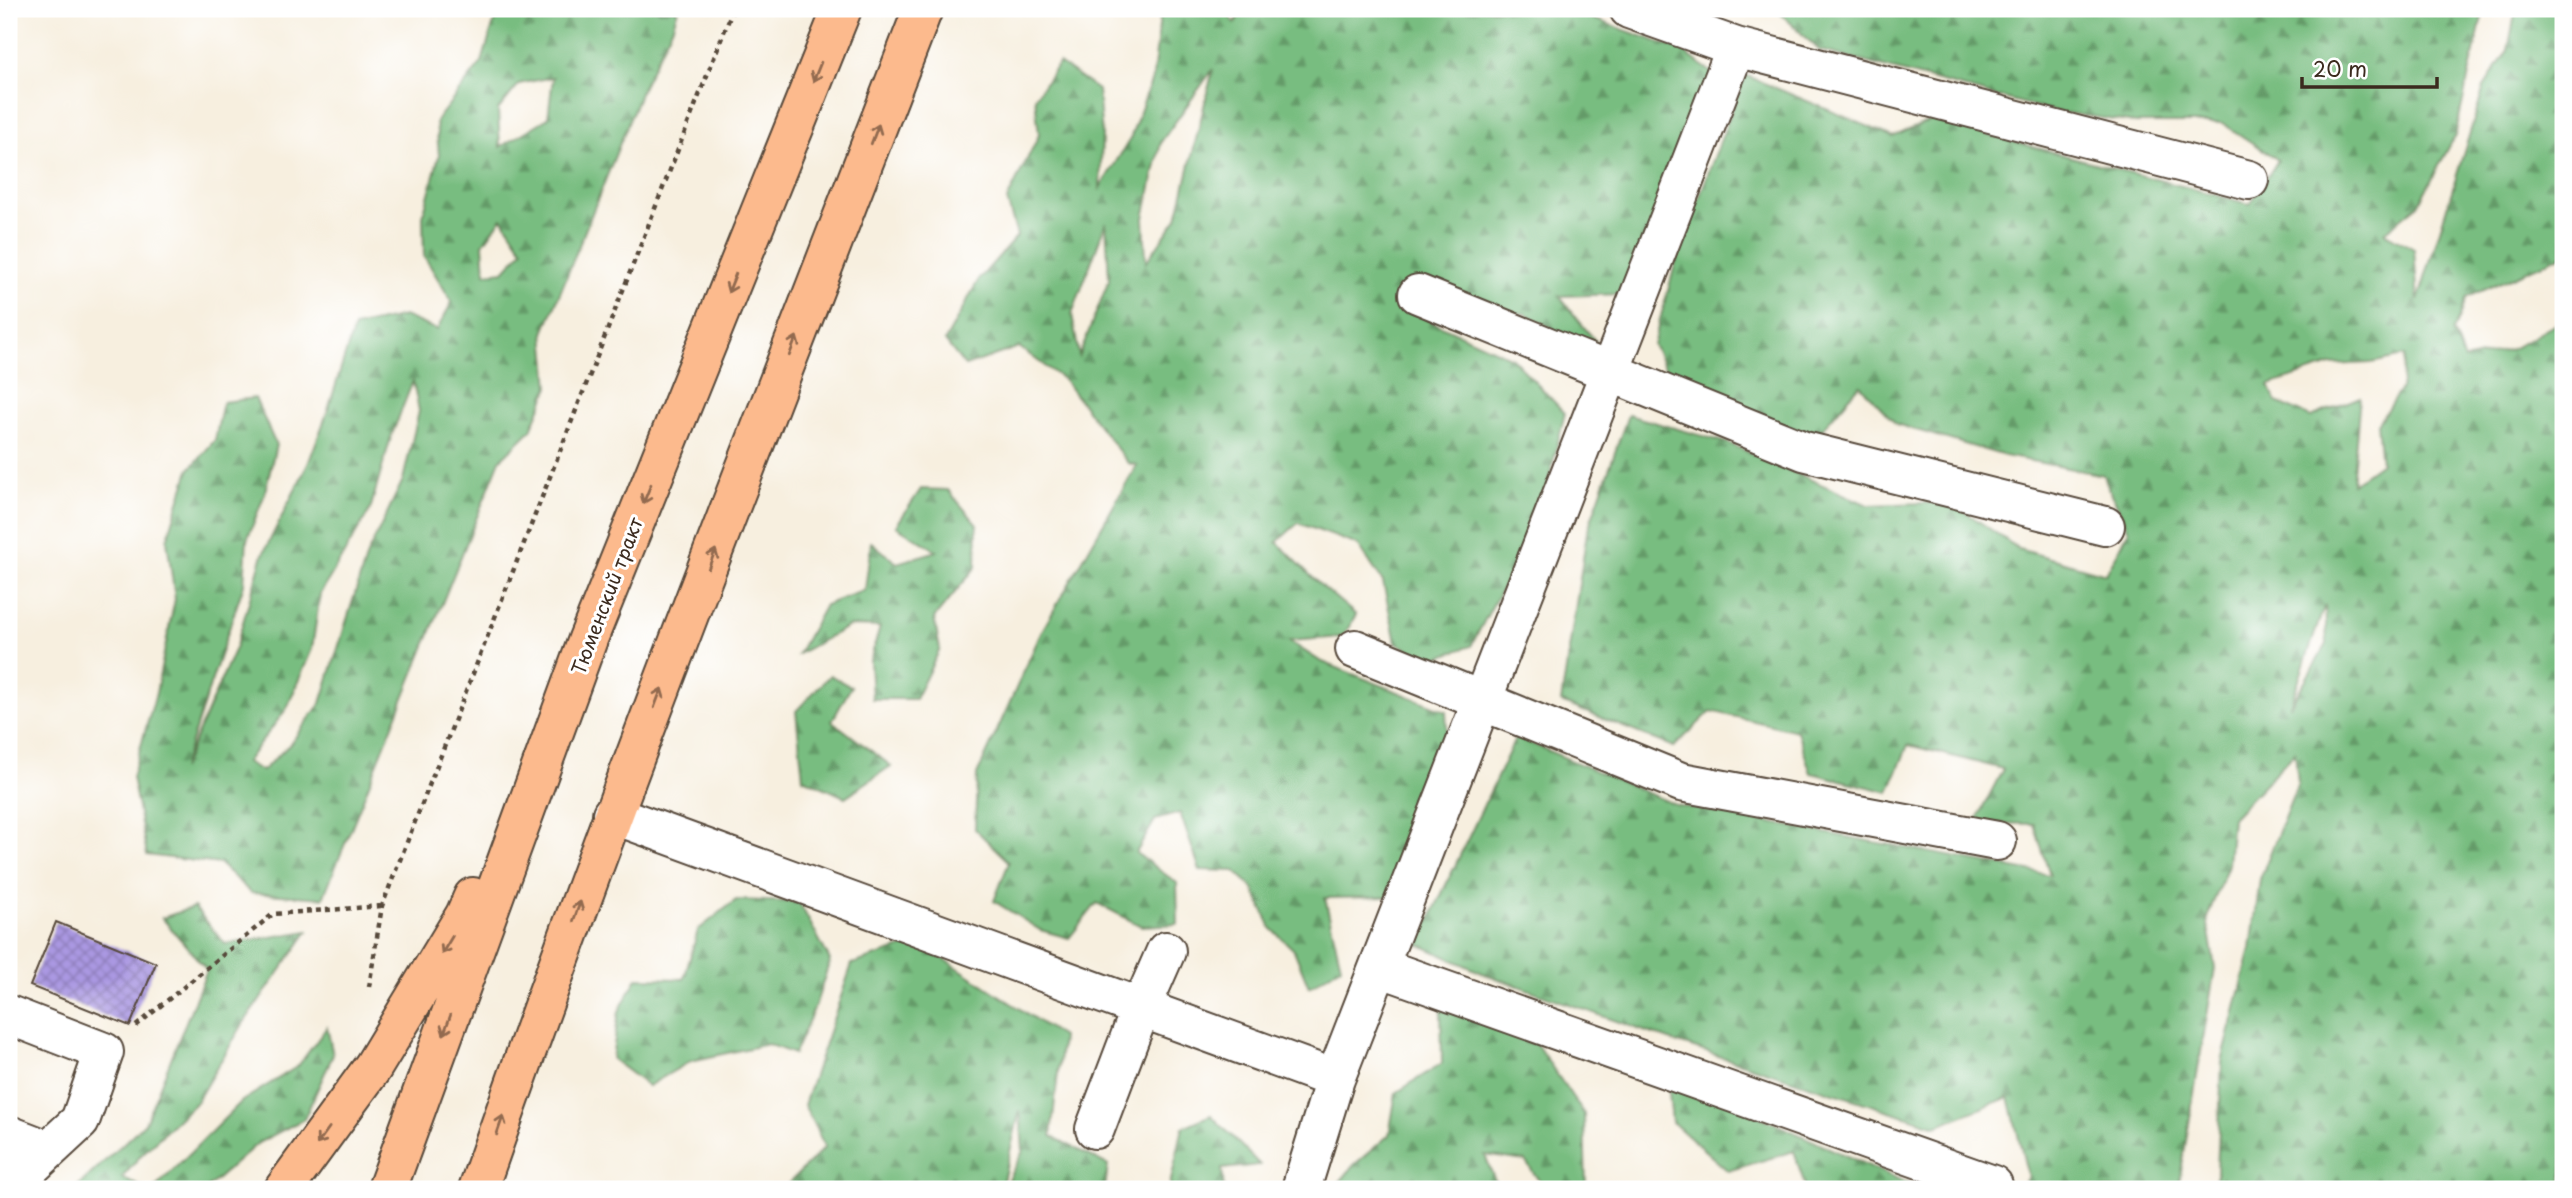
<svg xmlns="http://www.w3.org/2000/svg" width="2572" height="1198" font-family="'Playpen Sans',sans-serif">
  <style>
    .forest { fill: url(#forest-firs); stroke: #5a744f; stroke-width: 2; fill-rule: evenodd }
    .building { fill: url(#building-cross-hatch) }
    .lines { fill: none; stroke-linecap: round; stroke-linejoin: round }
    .minor-casing { stroke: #57483b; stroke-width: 42 }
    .major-casing { stroke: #57483b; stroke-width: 42 }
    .path { stroke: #57483b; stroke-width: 4.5; stroke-dasharray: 5 5; stroke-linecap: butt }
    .minor { stroke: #fff; stroke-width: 38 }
    .major { stroke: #fcba8d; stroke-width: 38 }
    .oneway { stroke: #926b50 }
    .labels { text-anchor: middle; stroke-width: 6; stroke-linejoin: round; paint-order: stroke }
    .street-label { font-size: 19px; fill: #3b2a1e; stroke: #fff }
  </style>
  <defs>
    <pattern id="forest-firs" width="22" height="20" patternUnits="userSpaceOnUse" patternTransform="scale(1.75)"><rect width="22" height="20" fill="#78bd80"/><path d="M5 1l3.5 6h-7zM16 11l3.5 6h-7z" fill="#649a68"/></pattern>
    <pattern id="building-cross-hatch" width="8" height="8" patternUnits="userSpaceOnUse" patternTransform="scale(1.75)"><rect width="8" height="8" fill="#aa98e2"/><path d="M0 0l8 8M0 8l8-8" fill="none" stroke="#8c7cb7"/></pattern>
  </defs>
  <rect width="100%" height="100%" fill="#fff"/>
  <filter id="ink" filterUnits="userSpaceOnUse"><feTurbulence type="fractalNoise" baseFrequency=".0143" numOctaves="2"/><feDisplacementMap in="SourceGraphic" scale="14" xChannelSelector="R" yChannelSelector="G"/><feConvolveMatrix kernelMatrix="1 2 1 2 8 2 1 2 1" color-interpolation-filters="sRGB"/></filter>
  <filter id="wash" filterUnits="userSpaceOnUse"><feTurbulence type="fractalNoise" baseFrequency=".00686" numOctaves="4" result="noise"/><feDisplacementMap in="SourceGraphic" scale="28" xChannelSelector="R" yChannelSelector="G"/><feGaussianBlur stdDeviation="1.57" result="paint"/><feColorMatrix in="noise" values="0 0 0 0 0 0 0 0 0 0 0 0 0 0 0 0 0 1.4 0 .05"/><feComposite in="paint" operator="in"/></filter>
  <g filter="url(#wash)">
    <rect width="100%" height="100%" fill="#f7efdf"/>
    <path class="forest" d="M 498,9 L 678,9 L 673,26 L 643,86 L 544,333 L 549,387 L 531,430 L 500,460 L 323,898 L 251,893 L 220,864 L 147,855 L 132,777 L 156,693 L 175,599 L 167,540 L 189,470 L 215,440 L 223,402 L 255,398 L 276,445 L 264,496 L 247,540 L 244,584 L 182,769 L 236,646 L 263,554 L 308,464 L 327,413 L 354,327 L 404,316 L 437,330 L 452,302 L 424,256 L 423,216 L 439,156 L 436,121 L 482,62 ZM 553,77 L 548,118 L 500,147 L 498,110 L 519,84 ZM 502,218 L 523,250 L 504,271 L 485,273 L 483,244 ZM 413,381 L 419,411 L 403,480 L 367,555 L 321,703 L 290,744 L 262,771 L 246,762 L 287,708 L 312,649 L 320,594 L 370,510 L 391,437 Z
      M 1161,9 L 1224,9 L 1235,23 L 1242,9 L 1566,9 L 1683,51 L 1716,76 L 1624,294 L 1559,296 L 1596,342 L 1557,331 L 1524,313 L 1426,319 L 1512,358 L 1565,413 L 1546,491 L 1511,571 L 1471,646 L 1428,661 L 1396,642 L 1383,582 L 1358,545 L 1298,523 L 1277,542 L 1318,583 L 1356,615 L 1343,637 L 1289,641 L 1320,661 L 1446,711 L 1448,749 L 1389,897 L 1325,898 L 1341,966 L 1309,987 L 1294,950 L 1271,928 L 1253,888 L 1235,871 L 1200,870 L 1180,813 L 1155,820 L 1136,853 L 1177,883 L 1178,924 L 1141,926 L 1097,903 L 1069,938 L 1040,930 L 994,901 L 1009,862 L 975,829 L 977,775 L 1042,631 L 1137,465 L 1128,463 L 1064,380 L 1019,347 L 965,366 L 945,341 L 979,279 L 1017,236 L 1007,200 L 1039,135 L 1035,97 L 1059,63 L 1098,90 L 1102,135 L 1100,188 L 1130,139 L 1153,76 ZM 1213,69 L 1177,218 L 1146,262 L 1144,218 L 1161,142 ZM 1106,222 L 1109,280 L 1079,356 L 1072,314 Z
      M 1776,9 L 2484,9 L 2455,136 L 2418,205 L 2384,232 L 2414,249 L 2418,301 L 2484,87 L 2508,50 L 2516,9 L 2563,9 L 2563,255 L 2467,297 L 2453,332 L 2464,360 L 2512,349 L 2563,320 L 2563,1189 L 2211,1189 L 2217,1172 L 2222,1062 L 2251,949 L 2260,879 L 2298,783 L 2295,752 L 2232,818 L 2228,865 L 2207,918 L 2215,968 L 2178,1189 L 2020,1189 L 2028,1177 L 2009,1097 L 1936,1126 L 1672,1041 L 1482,973 L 1418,944 L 1516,737 L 1676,805 L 2050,875 L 2034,824 L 1975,823 L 2003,769 L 1908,745 L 1889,792 L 1811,773 L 1797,731 L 1711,711 L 1674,747 L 1561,702 L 1587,532 L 1628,415 L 1728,443 L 1868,505 L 1951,502 L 2019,549 L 2106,574 L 2129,531 L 2103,475 L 2005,456 L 1896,424 L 1860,385 L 1817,435 L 1779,424 L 1667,372 L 1653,345 L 1678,254 L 1745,75 L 1893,137 L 1931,120 L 2250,204 L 2278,160 L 2222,123 L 2136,123 L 2053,111 L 1819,50 ZM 2405,356 L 2401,389 L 2377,424 L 2381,463 L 2352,484 L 2360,397 L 2311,417 L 2276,402 L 2269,385 L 2331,365 L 2371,363 ZM 2325,606 L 2327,644 L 2290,706 L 2324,607 Z
      M 921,489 L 948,490 L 977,524 L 976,567 L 934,618 L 940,649 L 915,699 L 872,699 L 870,661 L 880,627 L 849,626 L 798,654 L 825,605 L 865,590 L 871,542 L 897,563 L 937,551 L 896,526 Z
      M 830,675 L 851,687 L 832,721 L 891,766 L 845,797 L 803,778 L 796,711 Z
      M 736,900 L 799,902 L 830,960 L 816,1004 L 794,1054 L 768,1044 L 691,1061 L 648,1086 L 612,1059 L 619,1011 L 637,978 L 684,979 L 698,930 Z
      M 194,907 L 225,944 L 308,931 L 243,1024 L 196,1102 L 141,1155 L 122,1178 L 145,1189 L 75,1189 L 145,1123 L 207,970 L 162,918 Z
      M 919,942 L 1062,1037 L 1051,1136 L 1108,1165 L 1105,1189 L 1003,1189 L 1023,1151 L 1020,1110 L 1001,1189 L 783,1189 L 825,1147 L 804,1105 L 852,964 Z
      M 1441,1009 L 1533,1039 L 1584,1114 L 1586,1189 L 1545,1189 L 1525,1161 L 1485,1155 L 1498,1189 L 1334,1189 L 1354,1165 L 1389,1135 L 1396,1093 L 1442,1063 Z
      M 327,1027 L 333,1055 L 304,1119 L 258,1143 L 206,1189 L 154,1189 L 242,1101 L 298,1066 Z
      M 1667,1075 L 1920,1189 L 1806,1189 L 1794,1151 L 1728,1171 L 1672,1122 Z
      M 1211,1115 L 1260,1165 L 1222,1169 L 1224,1189 L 1169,1189 L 1183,1127 Z"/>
    <g id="blocks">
      <path class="building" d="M 56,922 L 156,963 L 130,1026 L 30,986 Z"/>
    </g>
  </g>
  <g filter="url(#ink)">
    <use href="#blocks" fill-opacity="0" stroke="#57483b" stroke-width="2"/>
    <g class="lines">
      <defs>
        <path id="minor" d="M 1629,9 L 1736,47 L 2249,180
          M 1418,294 L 1804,451 L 2105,526
          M 1355,649 L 1681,782 L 1997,841
          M 612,814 L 1335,1079
          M 1379,967 L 1993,1185
          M 9,1015 L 104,1052 L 80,1121 L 9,1187
          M 1095,1129 L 1141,1008 L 1166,951
          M 9,1135 L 48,1150
          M 1301,1189 L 1335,1079 L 1736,47"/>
        <path id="major" d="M 284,1189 L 373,1067 L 465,915 L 473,897
          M 387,1189 L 588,639 L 842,9
          M 478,1189 C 616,792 772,401 923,9"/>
      </defs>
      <use href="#minor" class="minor-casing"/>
      <use href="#major" class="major-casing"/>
      <path class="path" d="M 369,987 L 382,906 L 733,9
        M 136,1026 L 273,914 L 382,906"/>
      <use href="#minor" class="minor"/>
      <use href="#major" class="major"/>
    </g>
    <defs><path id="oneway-shaft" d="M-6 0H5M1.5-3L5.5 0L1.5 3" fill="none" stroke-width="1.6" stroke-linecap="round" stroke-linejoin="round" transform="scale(1.75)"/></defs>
    <g class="oneway">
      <use href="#oneway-shaft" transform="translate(817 72) rotate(112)"/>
      <use href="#oneway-shaft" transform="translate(875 134) rotate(-69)"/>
      <use href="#oneway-shaft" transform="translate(732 283) rotate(112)"/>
      <use href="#oneway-shaft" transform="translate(793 346) rotate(-69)"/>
      <use href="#oneway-shaft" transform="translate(647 494) rotate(112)"/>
      <use href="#oneway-shaft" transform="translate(712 559) rotate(-69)"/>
      <use href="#oneway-shaft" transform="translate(658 698) rotate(-69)"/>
      <use href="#oneway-shaft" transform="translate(577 911) rotate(-70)"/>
      <use href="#oneway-shaft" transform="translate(447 945) rotate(121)"/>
      <use href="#oneway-shaft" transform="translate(447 1025) rotate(110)"/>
      <use href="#oneway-shaft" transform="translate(500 1125) rotate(-71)"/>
      <use href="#oneway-shaft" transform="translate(323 1136) rotate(126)"/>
    </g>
  </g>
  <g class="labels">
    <g class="street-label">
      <text transform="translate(607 596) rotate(-69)" y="7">Тюменский тракт</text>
    </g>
  </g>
  <rect width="2572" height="1198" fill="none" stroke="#fff" stroke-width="35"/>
  <path d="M2302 77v10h135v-10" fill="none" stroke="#3b2a1e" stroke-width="3.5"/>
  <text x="2313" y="77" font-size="21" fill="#3b2a1e" stroke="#ffffff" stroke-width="5" paint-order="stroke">20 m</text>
</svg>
